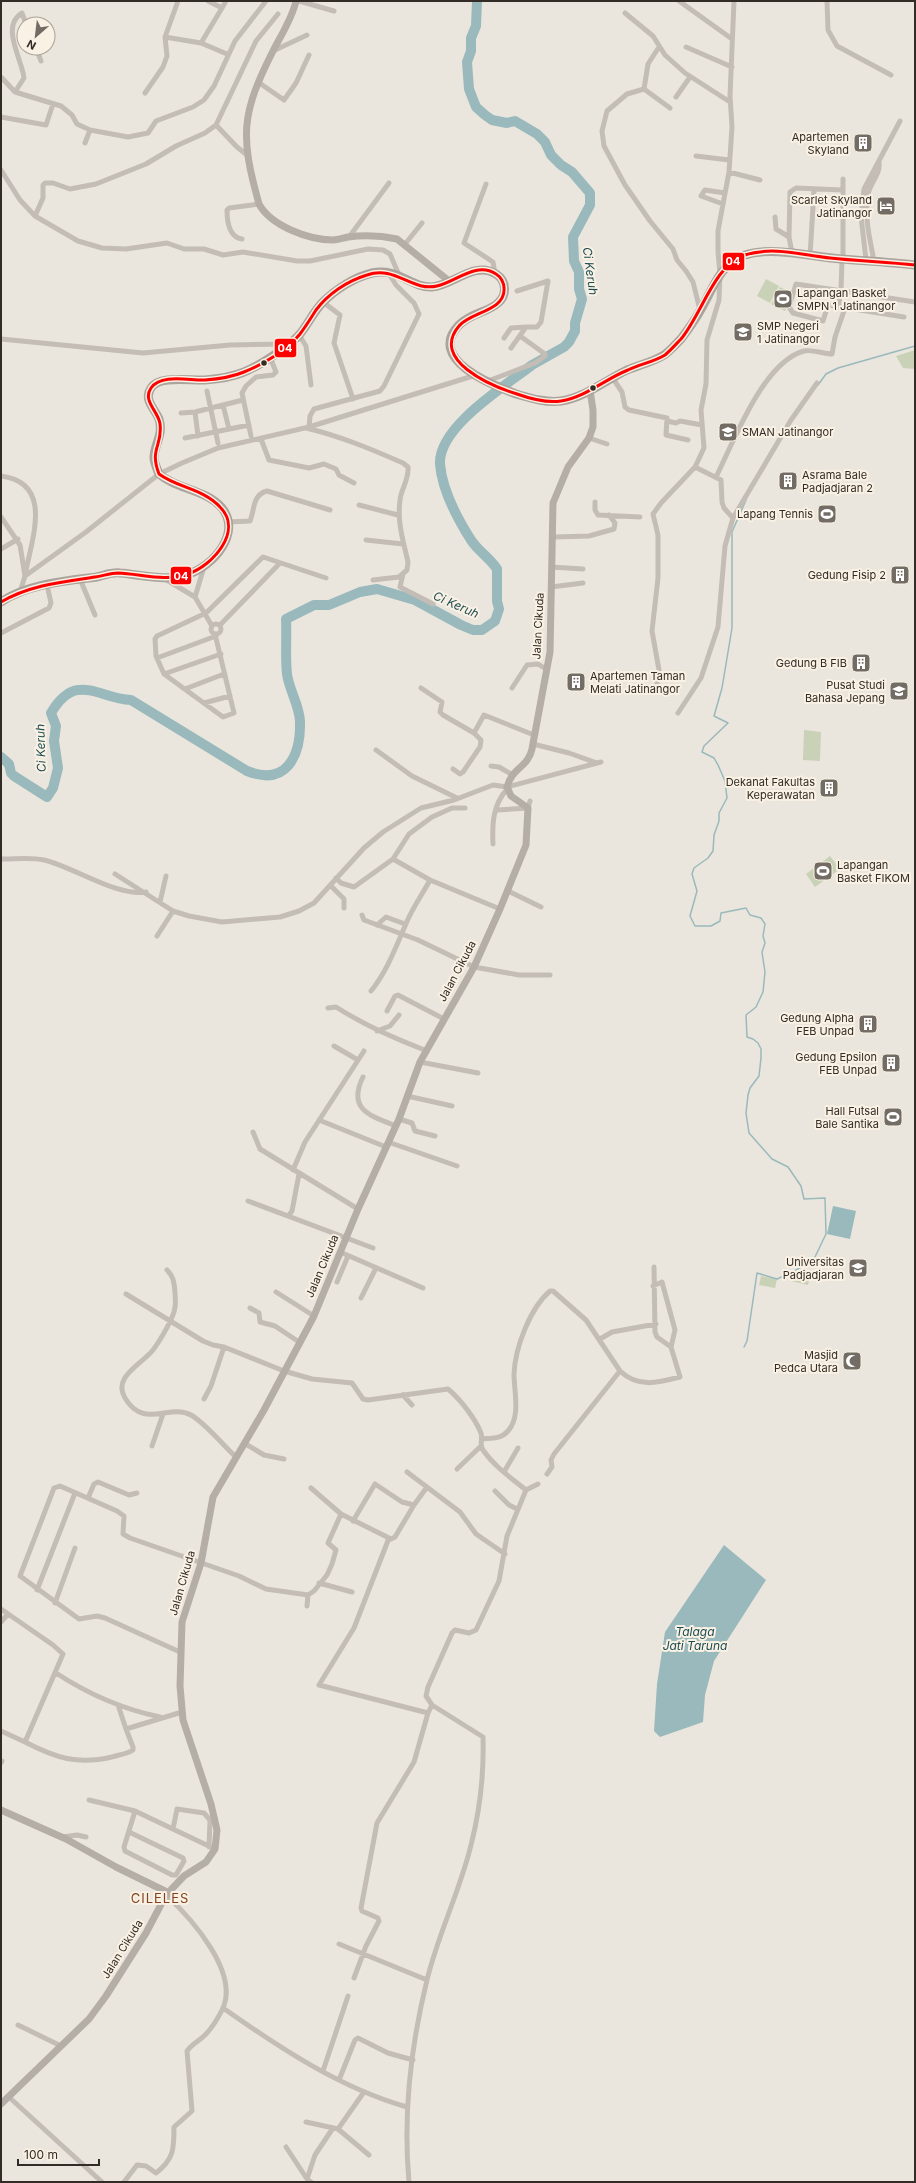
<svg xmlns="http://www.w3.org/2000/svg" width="916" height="2183" font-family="Inter,sans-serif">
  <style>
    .green { fill: #c9d1b6 }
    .water { fill: #99b9bc }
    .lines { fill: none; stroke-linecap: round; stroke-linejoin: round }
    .stream { stroke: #99b9bc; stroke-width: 1.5 }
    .river { stroke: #99b9bc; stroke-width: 10 }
    .street { stroke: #c3bdb6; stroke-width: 5 }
    .secondary { stroke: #b4aea7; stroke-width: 7 }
    .highway { stroke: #aaa49c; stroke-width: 9 }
    .bus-1-casing { stroke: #f9f1e3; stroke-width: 6 }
    .bus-1 { stroke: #f00; stroke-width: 3 }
    .bus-dot { fill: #332b25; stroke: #f9f1e3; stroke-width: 1.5 }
    .labels { text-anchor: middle; stroke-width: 4; stroke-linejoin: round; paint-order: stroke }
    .poi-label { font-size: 11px; fill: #332b25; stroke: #f9f1e3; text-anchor: end }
    .street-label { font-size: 11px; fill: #332b25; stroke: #f9f1e3 }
    .water-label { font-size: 12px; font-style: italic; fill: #1b4b55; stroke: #f9f1e3 }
    .quarter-label { font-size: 13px; letter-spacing: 1px; fill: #833f1e; stroke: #f9f1e3 }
    .line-badge { stroke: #f9f1e3; stroke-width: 1.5 }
    .badge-label { font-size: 11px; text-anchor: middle; font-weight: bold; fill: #fff }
  </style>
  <rect width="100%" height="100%" fill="#ebe6dd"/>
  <path class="green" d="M 766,279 L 779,286 L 770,303 L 757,296 Z
    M 780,287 L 794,294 L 785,311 L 771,304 Z
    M 915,350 L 915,369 L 903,368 L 896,356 Z
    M 804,730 L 821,732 L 820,761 L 803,760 Z
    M 830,856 L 840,869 L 815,887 L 806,874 Z
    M 793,1272 L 810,1276 L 808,1285 L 791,1281 Z
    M 761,1276 L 777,1279 L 775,1288 L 759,1285 Z"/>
  <path class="water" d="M 833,1206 L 856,1211 L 850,1239 L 827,1234 Z
    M 724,1545 L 766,1580 L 714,1661 L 705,1695 L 703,1722 L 660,1737 L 654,1731 L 657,1684 L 665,1632 Z"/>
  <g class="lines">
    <path class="stream" d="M 818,385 L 826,374 L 838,368 L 915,346
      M 744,1347 L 747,1341 L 757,1273 L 777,1279 L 793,1272 L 814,1259 L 826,1234 L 825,1198 L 804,1199 L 801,1186 L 788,1167 L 772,1159 L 749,1133 L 746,1113 L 748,1095 L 750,1088 L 759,1076 L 761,1058 L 761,1049 L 758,1043 L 753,1039 L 747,1037 L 746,1015 L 756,1007 L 763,992 L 765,972 L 762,952 L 765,943 L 763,936 L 765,924 L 761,918 L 750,915 L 746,908 L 721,913 L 720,921 L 711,926 L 695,926 L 690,916 L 697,891 L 692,874 L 694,868 L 708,858 L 713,851 L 714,835 L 719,821 L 719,813 L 727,798 L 725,781 L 718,765 L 714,758 L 702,752 L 704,746 L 728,723 L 714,716 L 722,688 L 732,628 L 732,532 L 746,500"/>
    <path class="river" d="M 1,757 L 9,764 L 11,773 L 14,776 L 47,797 L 53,788 L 58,768 L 54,741 L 56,726 L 51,713 C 76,671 97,698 131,700 L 247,771 C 287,787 301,755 300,721 C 299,704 289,690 287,674 C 285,655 287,637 286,619 L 314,605 L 329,605 L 360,592 L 377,589 L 415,600 L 461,625 L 473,630 L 482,630 L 495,621 L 499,609 L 497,601 L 497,569 C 490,558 478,551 471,540 C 457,518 442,490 440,464 C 438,427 505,386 532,365 L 564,347 L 569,342 L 575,331 L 575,323 L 582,299 L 579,289 L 579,272 L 574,261 L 573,237 L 590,205 L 590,193 L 572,172 L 561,165 L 551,155 L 545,142 L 537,134 L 515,121 L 507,123 L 492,120 L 485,115 L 476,107 L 469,89 L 467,62 L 471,51 L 471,38 L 476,26 L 477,1"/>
    <path class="street" d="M 299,1 L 334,11
      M 679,1 L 732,39
      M 827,1 L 828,30 L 837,46 L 891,75
      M 222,8 L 226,1
      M 625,13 L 653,36 L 665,55 L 685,73 L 730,102
      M 278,14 L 256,41 L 216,125 L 205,133 L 176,146 L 146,164 L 96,184 L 70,189 L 53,183 L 45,183 L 43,185 L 43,198 L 35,216 L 78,241 L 102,248 L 126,249 L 167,243 L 184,249 L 204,249 L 223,255 L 243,252 L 297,261 L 310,261 L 368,249 L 383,250 L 390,254 L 399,275
      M 165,37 L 201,43 L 227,54
      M 201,43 L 222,8 L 208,1
      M 686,47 L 732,67
      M 36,48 L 41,61
      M 273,51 L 307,35
      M 2,78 L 15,92 L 61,106 L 72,115 L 77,124 L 90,130
      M 258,82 L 284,100 L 296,83 L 309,55
      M 644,89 L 648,64 L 659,47
      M 15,92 L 24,78 C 22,59 0,26 22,13 L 26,24
      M 145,93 L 163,67 L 167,56 L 165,37 L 178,1
      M 676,97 L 690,77
      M 670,108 L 644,89 L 627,94 L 607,111 L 602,131 L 604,146 L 625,185 L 650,221 L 673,249 L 677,260 L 686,271 L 693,282 L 700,310
      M 1,117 L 46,125 L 53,104
      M 216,125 L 237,147 L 247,155
      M 85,143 L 90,130 L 128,137 L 148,133 L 156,121 L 193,107 L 204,100 L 214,86 L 235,41 L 266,1
      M 696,156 L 729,160
      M 1,170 L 20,200 L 35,216
      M 729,172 L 760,180
      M 486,184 L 464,243 L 493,262 L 495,274
      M 723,204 L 701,196 L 705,190 L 725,193
      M 775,217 L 776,229 L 789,237
      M 349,237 L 389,183
      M 242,239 C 229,237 227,222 227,210 L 229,208 L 259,204
      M 405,244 L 422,223
      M 792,253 L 789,237 L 790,192 L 796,188 L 843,190
      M 810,256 L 814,190
      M 843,260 L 843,179
      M 866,260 L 861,216 L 864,189 L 900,121
      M 874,261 C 870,240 864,216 868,194 C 870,183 881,174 879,162
      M 841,291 L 842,260
      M 323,302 L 340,315 L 334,343 L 353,399
      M 838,307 L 841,292
      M 904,317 L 828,305 L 823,321 L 793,313 L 789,307 L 796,284 L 915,302
      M 299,335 L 306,346 L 311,385
      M 504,338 L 511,328 L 526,327
      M 1,339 L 143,353 L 230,345 L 287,344
      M 511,348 L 526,327 L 537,327 L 541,322 L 548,281 L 517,291
      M 612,377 L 622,392 L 625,407 L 629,410 L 667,418 L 666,435 L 688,440
      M 488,381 L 535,363 L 545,356 L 545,354 L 520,336
      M 207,391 L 218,443
      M 223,405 L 229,429
      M 195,412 L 198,436
      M 181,413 L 195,412 L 243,400
      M 667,421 L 676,423 L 680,421 L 702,425
      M 309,427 L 310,416 L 314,409 L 380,391 L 384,386 L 419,314 L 414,303 L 396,285 L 388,272
      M 306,428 C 340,436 371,449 403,463 L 408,467 C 409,480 401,489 400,500 C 397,522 403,540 408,562 L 407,570 L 399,577 L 373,580
      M 251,436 L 242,393 L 246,386 L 256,377 L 273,375 L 276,372 L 270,357
      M 185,438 L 249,425
      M 589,438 L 607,444
      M 261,439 L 269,460 L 309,468 L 324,464 L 336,469 L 339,475 L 354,483
      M 695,467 L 721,480 L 722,502 L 724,508 L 733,518
      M 1,476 C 55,483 31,540 25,576
      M 716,477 C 734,441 763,362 804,351 C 813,349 823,354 832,354 L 835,337 L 845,308
      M 595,502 L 595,510 L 598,515 L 640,517
      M 359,505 L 398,515
      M 1,517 L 20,545 L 25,576 L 20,592
      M 228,522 L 250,521 C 255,509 252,495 267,491 L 330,510
      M 554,537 L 589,536 L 614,529 L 615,523 L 609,515
      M 366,540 L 403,544
      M 1,549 L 18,539
      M 204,567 L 195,597 L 212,626
      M 551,567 L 583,569
      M 403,574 L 400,587 L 433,604
      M 25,576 L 86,532 L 159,474 L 182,463 L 218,448 L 309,427 L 476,375
      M 80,579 L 95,615
      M 165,579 L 195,597
      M 551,587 L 583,583
      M211 629a5 5 0 1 1 10 0a5 5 0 1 1-10 0Z
      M 220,625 L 279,564
      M 1,633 L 49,608 L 51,603 L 47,585
      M 215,634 L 234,713 L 223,717 L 164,674 L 156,656 L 155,639 L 157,636 L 206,613 L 263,557 L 326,578
      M 157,658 L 216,636
      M 164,674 L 221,654
      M 657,683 L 659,670 L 652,631 L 658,578 L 658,535 L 653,514 L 661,503 L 695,467 L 704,448 L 701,410 L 706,384 L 707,340 L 719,300 L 720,274 L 718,252 L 718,231 L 729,172 L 732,127 L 730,96 L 734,1
      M 421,688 L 442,702 L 440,712 L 443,715 L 474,733
      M 512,688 L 527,665 L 538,664 L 546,669
      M 185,689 L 224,674
      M 204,703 L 230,696
      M 678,713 L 701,678 L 718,627 L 725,546 L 733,518 L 791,420 L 817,383
      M 533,744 L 569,753 L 597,763
      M 376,750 L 412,776 L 457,798
      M 491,766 L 499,767 L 511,774
      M 453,769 L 460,774 L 463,772 L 480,747 L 481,740 L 474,733 L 484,715 L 534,735
      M 498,810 L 528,808 L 530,801
      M 493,844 C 492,823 493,805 507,789
      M 1,859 C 15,859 31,857 44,860 C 74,867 117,897 146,892
      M 393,859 L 430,880
      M 115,874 L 173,911 L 189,916 L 222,922 L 280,917 L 299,911 L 314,903 L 364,848 L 383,832 L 421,808 L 454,800 L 493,785 L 507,787 L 601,762
      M 336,878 L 341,883 L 354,887 L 393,859 L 409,834 L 432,817 L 452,808 L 465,808
      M 331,886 L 344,899 L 344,908
      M 508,891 L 541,907
      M 160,902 L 166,876
      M 362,915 L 364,920 L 418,940 L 474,967 L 519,975 L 550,975
      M 377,925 L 386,917 L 405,924
      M 157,936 L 173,911
      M 371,991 C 387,971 395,949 405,926 C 411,910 422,895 430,880 L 500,909
      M 328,1008 L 336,1007 C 366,1026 394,1038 427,1051
      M 387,1011 L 395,996 L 398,995 L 444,1019
      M 377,1031 L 390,1026 L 399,1015
      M 334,1046 L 358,1060
      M 420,1062 L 478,1073
      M 363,1077 C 347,1109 370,1116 396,1126
      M 407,1096 L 452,1106
      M 399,1119 L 412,1123 L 415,1131 L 435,1136
      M 319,1120 L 386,1147
      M 253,1132 L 260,1149 L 358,1209
      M 388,1142 L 457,1166
      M 293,1170 L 305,1142 L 364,1051
      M 248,1201 L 373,1248
      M 289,1215 L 292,1211 L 299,1174
      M 340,1252 L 423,1288
      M 654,1267 L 655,1332 L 657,1337 L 671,1347
      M 167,1270 C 174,1277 174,1283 175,1292 C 175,1297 176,1302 175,1307 C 174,1318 159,1342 153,1350 C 142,1364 112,1377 125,1398 C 144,1430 169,1403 191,1415 C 204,1422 223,1445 235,1456
      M 337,1282 L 348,1256
      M 276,1292 L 314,1316
      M 126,1294 L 203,1341 L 213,1345 L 224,1347
      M 361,1298 L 376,1268
      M 250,1308 L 259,1313 L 260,1322 L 275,1326 L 299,1342
      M 600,1339 L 612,1332 L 656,1324
      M 403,1395 L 412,1405
      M 204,1399 L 211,1386 L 224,1347 L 284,1371 L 312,1379 L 352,1383 L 363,1399 L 368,1400 L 448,1389 C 460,1399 475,1418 481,1433 C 483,1439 479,1445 483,1450 C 494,1466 511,1478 526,1490
      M 482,1439 C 492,1438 501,1439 508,1431 C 521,1416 514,1392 514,1374 C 515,1348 530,1308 550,1291 L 553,1291 L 586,1320 L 620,1371 C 638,1388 657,1383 680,1377 L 671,1347 L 675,1330 L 662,1282 L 653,1286
      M 244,1443 L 264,1455 L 284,1459
      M 152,1446 L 163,1414
      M 457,1469 L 481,1446
      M 407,1472 L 460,1512 L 476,1534 L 505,1554
      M 504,1472 L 518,1448
      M 547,1474 L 552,1467 L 551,1460 L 554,1454 L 620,1371
      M 311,1488 L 341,1514
      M 495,1491 L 509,1505 L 517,1509
      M 88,1498 L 94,1484 L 98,1482 L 129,1495 L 137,1493
      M 353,1521 L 375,1484 L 402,1502 L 414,1505 L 427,1487
      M 389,1538 L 354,1628 L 319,1685 L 428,1713
      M 319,1583 L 352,1592
      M 37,1590 L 75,1493
      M 55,1603 L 75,1548
      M 307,1606 L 308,1595
      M 1,1609 L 53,1645 L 63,1654 L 25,1742 L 1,1731
      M 1,1622 L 8,1614
      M 180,1652 L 105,1618 L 97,1616 L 79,1619 L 20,1576 L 54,1488 L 60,1486 L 117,1511 L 124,1516 L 123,1534 L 130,1538 L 239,1576 L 266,1589 L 308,1595 L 314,1591 L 327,1575 L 332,1564 L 336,1550 L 328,1543 L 341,1514 L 391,1539 L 395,1537 L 414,1505
      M 56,1673 C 88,1694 122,1709 160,1717
      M 118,1705 L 126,1729
      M 25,1742 C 56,1758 77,1765 112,1757 C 118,1755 127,1754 133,1750 L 133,1747 L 126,1729 L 182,1712
      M 1,1763 L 2,1761
      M 89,1800 L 135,1811 L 215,1849
      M 173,1829 L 177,1809 L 204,1813 L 210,1820 L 209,1847
      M 129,1832 L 183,1858 L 184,1861 L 176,1875 L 172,1875 L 125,1851 L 124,1847 L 135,1811
      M 62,1837 L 77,1835 L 86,1837
      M 339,1944 L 427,1980
      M 354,1978 L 366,1946 L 379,1921 L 378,1918 L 362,1911 L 361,1908 L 377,1823 L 414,1762 L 428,1713 L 432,1705
      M 223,2008 C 280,2048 340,2088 407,2107
      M 18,2025 L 61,2046
      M 323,2071 L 348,1996
      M 339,2080 L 355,2040 L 358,2038 L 388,2053 L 413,2060
      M 10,2098 L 102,2182
      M 306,2122 L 338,2129 L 369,2155
      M 338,2129 L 364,2092
      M 286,2147 L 307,2179 L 311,2182
      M 307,2179 L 315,2155 L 333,2128
      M 124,2182 L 137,2165 L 146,2166 L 156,2173 C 174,2159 174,2149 174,2127 L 192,2111 L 187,2051 C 192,2044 199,2041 205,2035 C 212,2028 218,2018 222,2010 C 241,1973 190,1917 166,1895
      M 409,2182 C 403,2116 411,2045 427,1980 C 438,1934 460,1891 471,1845 C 480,1810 484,1772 483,1737 L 432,1705 L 426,1696 L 428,1687 L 452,1633 L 455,1630 L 469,1633 L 476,1630 L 499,1581 L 507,1536 L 526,1490 L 538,1484"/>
    <path class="secondary" d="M 296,1 C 292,19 281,35 273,51 C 241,114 240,136 259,204 C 271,226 309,240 333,240 C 338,240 343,238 348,237 C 363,235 383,236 397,239 L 449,281
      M 1,1810 L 66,1839 L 116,1867 L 167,1892
      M 1,2104 L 89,2019 L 106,1996 L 146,1933 L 166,1895 L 184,1876 L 206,1862 L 215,1849 L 217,1830 L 211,1804 L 183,1720 L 180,1686 L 182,1622 L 201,1563 L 213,1497 L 264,1410 L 314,1316 L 358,1209 L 399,1119 L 420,1062 L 474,967 L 500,909 L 526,845 L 528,808 L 511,796 L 507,787 C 512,767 528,768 532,749 L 550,652 L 553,503 L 568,467 L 589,438 L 593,427 L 593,410 L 590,390"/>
    <path class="highway" d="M 1,602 C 28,584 65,581 97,577 C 105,575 112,572 120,573 C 144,575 167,582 189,574 C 213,566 242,533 222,508 C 206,489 177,490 159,474 C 157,469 154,462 154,458 C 154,444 164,435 159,419 C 155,409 143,400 151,388 C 159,375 191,381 205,380 C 218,379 232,377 244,372 C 259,366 290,346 300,334 C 308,324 314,311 323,302 C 336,289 355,277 372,273 C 398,267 411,288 432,287 C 453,286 474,260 496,274 C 507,281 507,295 498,303 C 487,313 472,312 459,325 C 426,359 492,385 516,394 C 530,398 546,403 561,401 C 584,398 606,380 627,370 C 639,365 653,362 664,355 C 670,351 676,344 681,339 C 687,331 695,320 700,311 C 712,291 720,263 745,255 C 772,246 813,257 841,259 C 866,261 890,262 915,265"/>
    <defs>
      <path id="bus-1" d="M 1,602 C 30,585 62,582 95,577 C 103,576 110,573 118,573 C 142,574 165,582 188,574 C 212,566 244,531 220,507 C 204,489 178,488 159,474 C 149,448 163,446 160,424 C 159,412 142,401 151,388 C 161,373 191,381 205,380 C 219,379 232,377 244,372 C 264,364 287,350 300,334 C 306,326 311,318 316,310 C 328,294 347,281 367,275 C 395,265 412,292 437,286 C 456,282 476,261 496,274 C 501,277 504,283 504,288 C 506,311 470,312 459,326 C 430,360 491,386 517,394 C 531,399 547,403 561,401 C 586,397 605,379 628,370 C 640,364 654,362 665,355 C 671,350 676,344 681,339 C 702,314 714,265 745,255 C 772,246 803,255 830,258 C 858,261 887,262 915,265"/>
    </defs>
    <use href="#bus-1" class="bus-1-casing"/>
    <use href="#bus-1" class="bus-1"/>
  </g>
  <defs>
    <symbol id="building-square" viewBox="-11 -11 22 22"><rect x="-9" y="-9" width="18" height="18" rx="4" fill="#736c65" stroke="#f9f1e3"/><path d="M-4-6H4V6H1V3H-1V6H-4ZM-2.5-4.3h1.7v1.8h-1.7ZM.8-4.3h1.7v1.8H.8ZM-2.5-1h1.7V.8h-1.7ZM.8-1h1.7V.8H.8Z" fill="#fff"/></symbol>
    <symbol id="hotel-square" viewBox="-11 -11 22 22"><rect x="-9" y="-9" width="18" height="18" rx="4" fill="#736c65" stroke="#f9f1e3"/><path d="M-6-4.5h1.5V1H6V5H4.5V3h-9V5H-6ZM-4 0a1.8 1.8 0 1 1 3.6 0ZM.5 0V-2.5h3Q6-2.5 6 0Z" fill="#fff"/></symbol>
    <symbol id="stadium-square" viewBox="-11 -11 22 22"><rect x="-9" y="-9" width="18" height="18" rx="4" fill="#736c65" stroke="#f9f1e3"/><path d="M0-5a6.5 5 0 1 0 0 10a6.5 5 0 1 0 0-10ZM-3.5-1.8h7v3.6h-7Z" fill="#fff"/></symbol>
    <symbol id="school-square" viewBox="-11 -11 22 22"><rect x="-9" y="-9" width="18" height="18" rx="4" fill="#736c65" stroke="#f9f1e3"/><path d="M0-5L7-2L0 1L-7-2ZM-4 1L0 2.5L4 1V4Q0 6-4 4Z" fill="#fff"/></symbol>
    <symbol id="university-square" viewBox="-11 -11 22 22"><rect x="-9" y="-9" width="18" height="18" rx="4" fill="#736c65" stroke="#f9f1e3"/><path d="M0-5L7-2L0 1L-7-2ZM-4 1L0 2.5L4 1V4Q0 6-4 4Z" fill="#fff"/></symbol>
    <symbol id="mosque-square" viewBox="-11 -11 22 22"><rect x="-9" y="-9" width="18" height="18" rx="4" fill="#736c65" stroke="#f9f1e3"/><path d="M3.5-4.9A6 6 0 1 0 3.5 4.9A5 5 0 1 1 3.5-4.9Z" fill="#fff"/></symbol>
  </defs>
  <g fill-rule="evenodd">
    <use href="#building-square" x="852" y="132" width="22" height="22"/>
    <use href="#hotel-square" x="875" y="195" width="22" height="22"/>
    <use href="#stadium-square" x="772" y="288" width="22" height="22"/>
    <use href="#school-square" x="732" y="321" width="22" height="22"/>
    <use href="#school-square" x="717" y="421" width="22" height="22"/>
    <use href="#building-square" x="777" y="470" width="22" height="22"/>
    <use href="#stadium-square" x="816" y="503" width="22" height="22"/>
    <use href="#building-square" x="889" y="564" width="22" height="22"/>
    <use href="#building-square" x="850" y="652" width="22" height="22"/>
    <use href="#building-square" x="565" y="671" width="22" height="22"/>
    <use href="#university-square" x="888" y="680" width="22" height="22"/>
    <use href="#building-square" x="818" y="777" width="22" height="22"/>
    <use href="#stadium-square" x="812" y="860" width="22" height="22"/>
    <use href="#building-square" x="857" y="1013" width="22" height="22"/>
    <use href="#building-square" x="880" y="1052" width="22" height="22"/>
    <use href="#stadium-square" x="882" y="1106" width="22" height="22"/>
    <use href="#university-square" x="847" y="1257" width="22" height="22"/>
    <use href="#mosque-square" x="841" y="1350" width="22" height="22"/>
  </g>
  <g class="bus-dot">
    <circle cx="264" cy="363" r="3.5"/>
    <circle cx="593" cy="388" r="3.5"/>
  </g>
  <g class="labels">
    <g class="poi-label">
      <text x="849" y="141">Apartemen<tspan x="849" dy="13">Skyland</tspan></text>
      <text x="872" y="204">Scarlet Skyland<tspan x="872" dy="13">Jatinangor</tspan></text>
      <text x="797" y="297" text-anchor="start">Lapangan Basket<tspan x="797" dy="13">SMPN 1 Jatinangor</tspan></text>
      <text x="757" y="330" text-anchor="start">SMP Negeri<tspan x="757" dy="13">1 Jatinangor</tspan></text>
      <text x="742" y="436" text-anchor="start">SMAN Jatinangor</text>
      <text x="802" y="479" text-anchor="start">Asrama Bale<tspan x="802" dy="13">Padjadjaran 2</tspan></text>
      <text x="813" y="518">Lapang Tennis</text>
      <text x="886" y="579">Gedung Fisip 2</text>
      <text x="847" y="667">Gedung B FIB</text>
      <text x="590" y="680" text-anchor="start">Apartemen Taman<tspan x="590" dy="13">Melati Jatinangor</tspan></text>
      <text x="885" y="689">Pusat Studi<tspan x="885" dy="13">Bahasa Jepang</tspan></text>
      <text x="815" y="786">Dekanat Fakultas<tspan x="815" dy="13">Keperawatan</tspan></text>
      <text x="837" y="869" text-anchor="start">Lapangan<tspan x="837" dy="13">Basket FIKOM</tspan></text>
      <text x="854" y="1022">Gedung Alpha<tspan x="854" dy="13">FEB Unpad</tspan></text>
      <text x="877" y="1061">Gedung Epsilon<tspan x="877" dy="13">FEB Unpad</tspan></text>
      <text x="879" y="1115">Hall Futsal<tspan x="879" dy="13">Bale Santika</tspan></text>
      <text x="844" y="1266">Universitas<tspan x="844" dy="13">Padjadjaran</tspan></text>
      <text x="838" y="1359">Masjid<tspan x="838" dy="13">Pedca Utara</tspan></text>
    </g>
    <g class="street-label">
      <text transform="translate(538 626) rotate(-87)" y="4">Jalan Cikuda</text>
      <text transform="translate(457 971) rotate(-62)" y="4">Jalan Cikuda</text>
      <text transform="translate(322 1266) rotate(-67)" y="4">Jalan Cikuda</text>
      <text transform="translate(182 1583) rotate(-74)" y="4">Jalan Cikuda</text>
      <text transform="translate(122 1949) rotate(-58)" y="4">Jalan Cikuda</text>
    </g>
    <g class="water-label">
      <text transform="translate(590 271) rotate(82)" y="4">Ci Keruh</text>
      <text transform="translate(456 605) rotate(24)" y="4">Ci Keruh</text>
      <text transform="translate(41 748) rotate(-92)" y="4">Ci Keruh</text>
      <text x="695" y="1636">Talaga<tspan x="695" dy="14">Jati Taruna</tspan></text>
    </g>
    <g class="quarter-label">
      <text x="160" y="1903">CILELES</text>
    </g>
  </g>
  <g class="line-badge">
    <rect x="722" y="252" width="23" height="19" rx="4" fill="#f00"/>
    <rect x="274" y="338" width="23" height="20" rx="4" fill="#f00"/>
    <rect x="170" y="566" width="22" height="19" rx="4" fill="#f00"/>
  </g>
  <g class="badge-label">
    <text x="733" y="265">04</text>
    <text x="285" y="352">04</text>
    <text x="181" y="580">04</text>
  </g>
  <rect width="916" height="2183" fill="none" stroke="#332b25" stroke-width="4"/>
  <g transform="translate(36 36) rotate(208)"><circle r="19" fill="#f9f1e3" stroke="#aaa297"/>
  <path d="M0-3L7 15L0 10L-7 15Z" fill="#736c65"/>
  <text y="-6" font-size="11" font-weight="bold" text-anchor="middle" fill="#332b25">N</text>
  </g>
  <path d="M18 2159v6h81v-6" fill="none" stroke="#332b25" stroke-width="2"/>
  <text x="24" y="2159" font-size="12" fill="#332b25" stroke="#f9f1e3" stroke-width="3" paint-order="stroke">100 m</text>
</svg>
